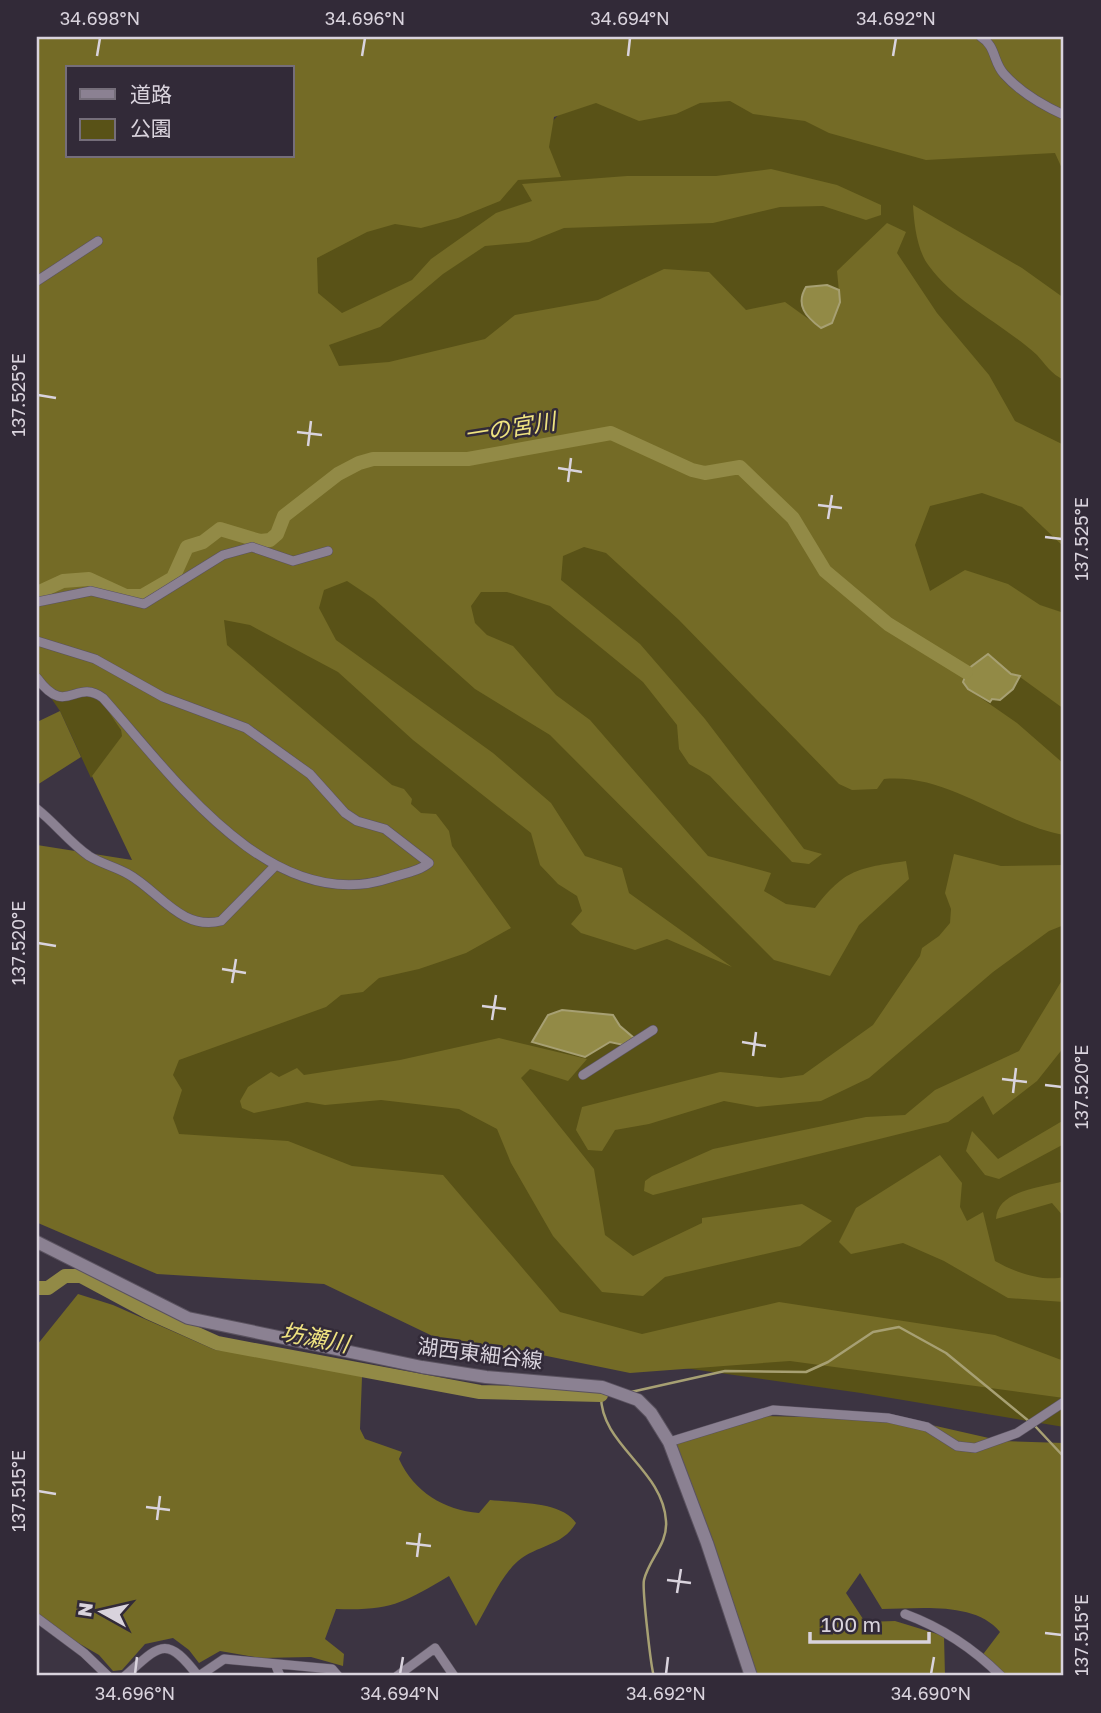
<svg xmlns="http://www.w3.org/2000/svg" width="1101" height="1713" font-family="'Golos Text','Noto Sans JP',sans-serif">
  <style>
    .green { fill: #595217 }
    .forest { fill: #746b26; fill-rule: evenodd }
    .water { fill: #928a46; stroke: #a7a073; stroke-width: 2 }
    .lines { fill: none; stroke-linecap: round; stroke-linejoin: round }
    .stream { stroke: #a7a073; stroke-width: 2.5 }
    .river { stroke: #928a46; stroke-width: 14 }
    .minor-casing { stroke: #5a525f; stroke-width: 10 }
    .secondary-casing { stroke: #5a525f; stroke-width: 14 }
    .minor { stroke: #8b8192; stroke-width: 9 }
    .secondary { stroke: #8b8192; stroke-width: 12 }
    .ticks { fill: none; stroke: #d9d3dd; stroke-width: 2.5 }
    .labels { text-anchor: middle; stroke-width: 5; stroke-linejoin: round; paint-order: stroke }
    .street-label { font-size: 21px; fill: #d9d3dd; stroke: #322a38 }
    .water-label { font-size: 23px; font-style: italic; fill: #efe381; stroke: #322a38 }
    .neatline { fill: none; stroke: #d9d3dd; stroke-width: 2.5 }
    .ticks-label { font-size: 18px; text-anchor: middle; fill: #d9d3dd }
  </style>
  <rect width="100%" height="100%" fill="#3c3442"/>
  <path class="green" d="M 771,82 L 1064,136 L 1064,1427 L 861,1393 L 635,1361 L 126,1130 L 211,686 L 261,252 L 536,139 L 574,98 Z
    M 83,691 L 113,709 L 123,736 L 91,778 L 60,711 L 51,698 Z"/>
  <path class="forest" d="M 37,37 L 1064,37 L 1064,173 L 1055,153 L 926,160 L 829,133 L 805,121 L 753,114 L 730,101 L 700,103 L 676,114 L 639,121 L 596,103 L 554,117 L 549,147 L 561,177 L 518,180 L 500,201 L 458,218 L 421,228 L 395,224 L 367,232 L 317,258 L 318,293 L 342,313 L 412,280 L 431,259 L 496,213 L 532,201 L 522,184 L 627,176 L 716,176 L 771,169 L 837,185 L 881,205 L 881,215 L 866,220 L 823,206 L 780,207 L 713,223 L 564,228 L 529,242 L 485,246 L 443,274 L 380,327 L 329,345 L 339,366 L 389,362 L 485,339 L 515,315 L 598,300 L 664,269 L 709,272 L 746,310 L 785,302 L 821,328 L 840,302 L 837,271 L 887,223 L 906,232 L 897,253 L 937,313 L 989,375 L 1015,421 L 1064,445 L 1064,547 L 1022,507 L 982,493 L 930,506 L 915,545 L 930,591 L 965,570 L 1008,584 L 1040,605 L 1064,613 L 1064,709 L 1020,677 L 1011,674 L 988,654 L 968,669 L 968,689 L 1017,723 L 1064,764 L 1064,835 C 1002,824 949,773 884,779 L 877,789 L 852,790 L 839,784 L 679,620 L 606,553 L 584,547 L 563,556 L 561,580 L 640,644 L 705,719 L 804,849 L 822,854 L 809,864 L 792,862 L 710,776 L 689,764 L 679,749 L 677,725 L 643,682 L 550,606 L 507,592 L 481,592 L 471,606 L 475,623 L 487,635 L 513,646 L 556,695 L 590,720 L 708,856 L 771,873 L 764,891 L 786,904 L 815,908 C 845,869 858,868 906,861 L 909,879 L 859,925 L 830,976 L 774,960 L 550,735 L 475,689 L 374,599 L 347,581 L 324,590 L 319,608 L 336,640 L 493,753 L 551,803 L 585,856 L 622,868 L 629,893 L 732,967 L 667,939 L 635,950 L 581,933 L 571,924 L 582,911 L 577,896 L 558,884 L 540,865 L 531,833 L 413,740 L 338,672 L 250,625 L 224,620 L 227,645 L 392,785 L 404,789 L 412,799 L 411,804 L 421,813 L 436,814 L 449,831 L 452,846 L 511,928 L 466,953 L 419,969 L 379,978 L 363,992 L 341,995 L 326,1007 L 179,1060 L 173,1075 L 182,1090 L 173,1118 L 179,1134 L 288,1141 L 352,1166 L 443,1175 L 560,1312 L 642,1334 L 779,1302 L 995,1335 L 1064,1361 L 1064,1398 L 790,1361 L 630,1373 L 532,1353 L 443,1341 L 324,1284 L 157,1274 L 38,1223 L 37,845 L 132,860 L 92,776 L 122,736 L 121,730 L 96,693 L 63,698 L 37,680 ZM 68,68 L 292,68 L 292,156 L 68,156 Z
    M 913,205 L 1022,268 L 1064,298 L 1064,380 C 1051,374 1046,365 1037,355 C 1003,324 957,304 929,266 C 917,251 914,223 913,205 Z
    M 60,711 L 81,757 L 37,785 L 37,722 Z
    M 954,854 L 1001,866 L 1064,865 L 1064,925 L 1049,931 L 993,972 L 869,1078 L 821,1101 L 757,1107 L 724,1101 L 649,1124 L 615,1130 L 602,1151 L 588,1150 L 576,1130 L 582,1107 L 720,1072 L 781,1078 L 803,1075 L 873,1025 L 920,956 L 922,948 L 939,936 L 950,923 L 951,909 L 945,893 Z
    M 1064,977 L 1064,1047 L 1037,1081 L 993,1115 L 983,1096 L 948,1122 L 653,1195 L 644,1191 L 645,1181 L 652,1176 L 713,1149 L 866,1117 L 905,1115 L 935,1090 L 1019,1051 Z
    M 499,1038 L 587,1059 L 568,1081 L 530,1069 L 521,1078 L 594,1169 L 605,1235 L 633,1256 L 702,1223 L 702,1218 L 802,1204 L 832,1221 L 800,1246 L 665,1277 L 643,1296 L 602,1292 L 553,1236 L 511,1163 L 497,1129 L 459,1109 L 381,1100 L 325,1105 L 307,1102 L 254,1113 L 242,1108 L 240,1101 L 248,1087 L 271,1072 L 279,1077 L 297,1068 L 304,1075 L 400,1060 Z
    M 1064,1120 L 1064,1144 L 999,1179 L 985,1175 L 966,1151 L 972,1131 L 998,1159 Z
    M 940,1155 L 962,1183 L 960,1207 L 967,1221 L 983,1212 L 995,1261 C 1014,1272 1043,1282 1064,1277 L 1064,1302 L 1008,1298 L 944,1261 L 903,1243 L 851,1254 L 839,1242 L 856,1208 Z
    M 1064,1181 L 1064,1217 L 1052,1203 L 996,1219 C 997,1190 1041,1188 1064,1181 Z
    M 78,1294 L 113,1305 L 215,1350 L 248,1352 L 314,1368 L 351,1372 L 362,1377 L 360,1429 L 365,1439 L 402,1452 L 399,1459 C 414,1492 444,1510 479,1513 L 490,1500 C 516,1503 562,1501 576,1523 C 563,1546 537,1545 518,1561 C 500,1577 489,1605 476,1626 L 449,1576 C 403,1603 391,1611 336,1609 L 325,1639 L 344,1654 L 343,1666 L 311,1657 L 261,1658 L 220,1651 L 199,1663 L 189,1650 L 173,1638 L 145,1644 L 122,1670 L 113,1671 L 99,1655 L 37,1619 L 37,1345 Z
    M 760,1416 L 905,1419 L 1002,1441 L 1064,1443 L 1064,1676 L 1005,1676 L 981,1657 L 1000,1632 C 975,1601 918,1609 882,1609 L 860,1573 L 846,1593 L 865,1622 L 895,1621 L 944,1636 L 945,1676 L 752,1676 L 670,1446 Z"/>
  <path class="water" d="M 827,285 L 839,290 L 840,302 L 832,323 L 821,328 C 806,317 795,305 806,287 Z
    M 988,654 L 1011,674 L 1020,676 L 1013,689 L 1000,700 L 992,699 L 990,702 L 968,689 L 963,682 L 968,669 Z
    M 562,1010 L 613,1015 L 620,1026 L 634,1038 L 628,1046 L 610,1042 L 585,1057 L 532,1042 L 548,1015 Z"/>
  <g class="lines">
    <path class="stream" d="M 631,1392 L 725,1371 L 806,1372 L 828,1362 L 873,1332 L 899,1327 L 946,1353 L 1030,1422
      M 608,1395 L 601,1395 C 600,1445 663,1469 666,1521 C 668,1544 649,1559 644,1580 C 642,1588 651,1669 654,1676
      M 1035,1426 L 1064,1457"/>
    <path class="river" d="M 37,593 L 63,581 L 89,579 L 126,596 L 142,596 L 173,578 L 187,547 L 203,542 L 220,529 L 260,541 L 270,540 L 277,534 L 284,516 L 338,474 L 359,463 L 373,459 L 468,459 L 611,433 L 692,470 L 705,473 L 740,467 L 793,518 L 825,571 L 888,624 L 966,672
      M 37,1288 L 48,1288 L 65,1276 L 81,1276 L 148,1312 L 217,1343 L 480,1392 L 601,1395"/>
    <defs>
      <path id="minor" d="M 981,37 C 996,46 993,62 1004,74 C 1020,92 1042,105 1064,115
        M 37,281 L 98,241
        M 37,602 L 91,591 L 144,604 L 223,555 L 252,547 L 293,561 L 328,551
        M 37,641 L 95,659 L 163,697 L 246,728 L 310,774 L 345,813 L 357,821 L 385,829 L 429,863 C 420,871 402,874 390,878 C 271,918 171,774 103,698 C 75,677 67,719 37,678
        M 37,809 C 55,823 70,843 89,856 C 102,864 116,867 128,874 C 159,891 181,931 221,921 L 276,865
        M 583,1075 L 653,1030
        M 669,1442 L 773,1410 L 888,1418 L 927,1427 L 957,1446 L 975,1448 L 1017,1433 L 1064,1402
        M 905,1614 C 943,1628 973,1648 1001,1676
        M 37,1618 L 84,1653 L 108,1676
        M 276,1666 L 280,1676
        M 125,1676 C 160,1645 166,1634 198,1676
        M 199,1676 L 224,1659 L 332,1669 L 338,1676
        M 397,1676 L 435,1648 L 454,1676"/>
      <path id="secondary" d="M 37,1242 L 188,1318 L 422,1367 L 486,1377 L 602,1387 L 638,1400 L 651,1413 L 669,1442 L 707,1543 L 751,1676"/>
    </defs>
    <use href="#minor" class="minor-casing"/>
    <use href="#secondary" class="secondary-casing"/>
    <use href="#minor" class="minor"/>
    <use href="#secondary" class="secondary"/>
  </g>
  <path class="ticks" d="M 97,56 L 100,38M 362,56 L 365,38M 628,56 L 630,38M 893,56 L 896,38M 38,395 L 56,398M 297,432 L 322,435M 308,446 L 311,421M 558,468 L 582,472M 568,482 L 571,458M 818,505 L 842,508M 828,519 L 832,495M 1045,537 L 1062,539M 38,943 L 56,946M 222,969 L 246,973M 232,983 L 236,959M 482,1006 L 506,1009M 492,1020 L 496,995M 742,1042 L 766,1046M 753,1056 L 756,1032M 1002,1079 L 1027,1082M 1045,1085 L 1062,1087M 1013,1093 L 1016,1068M 38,1491 L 56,1494M 146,1507 L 170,1510M 157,1520 L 160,1496M 406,1543 L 431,1546M 417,1557 L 420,1533M 667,1580 L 691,1583M 677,1593 L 681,1569M 1045,1633 L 1062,1635M 135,1674 L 137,1657M 400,1674 L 403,1657M 666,1674 L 668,1657M 931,1674 L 934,1657"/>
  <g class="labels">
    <g class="street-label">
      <text transform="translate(480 1354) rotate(7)" y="7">湖西東細谷線</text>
    </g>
    <g class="water-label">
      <text transform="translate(510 428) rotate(-9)" y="8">一の宮川</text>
      <text transform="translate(315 1338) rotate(11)" y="8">坊瀬川</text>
    </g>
  </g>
  <rect width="1101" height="1713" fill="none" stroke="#322a38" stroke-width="77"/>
  <rect x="66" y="66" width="228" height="91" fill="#322a38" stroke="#756e7a" stroke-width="2"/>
  <rect x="80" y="89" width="35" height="10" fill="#8b8192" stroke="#756e7a" stroke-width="2"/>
  <text x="130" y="102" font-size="21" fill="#d9d3dd">道路</text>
  <rect x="80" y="119" width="35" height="21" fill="#595217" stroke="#756e7a" stroke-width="2"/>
  <text x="130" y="136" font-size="21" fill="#d9d3dd">公園</text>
  <g transform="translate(102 1612) rotate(278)" stroke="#322a38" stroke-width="5" paint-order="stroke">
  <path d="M0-5L12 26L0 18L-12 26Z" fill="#d9d3dd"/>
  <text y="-10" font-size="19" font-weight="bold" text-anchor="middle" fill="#d9d3dd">N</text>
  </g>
  <path d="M810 1632v10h119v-10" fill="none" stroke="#d9d3dd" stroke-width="3.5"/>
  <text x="821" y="1632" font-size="21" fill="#d9d3dd" stroke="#322a38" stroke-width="5" paint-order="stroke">100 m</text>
  <rect x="38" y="38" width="1024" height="1636" class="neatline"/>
  <g class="ticks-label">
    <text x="100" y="25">34.698°N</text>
    <text x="365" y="25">34.696°N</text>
    <text x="630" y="25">34.694°N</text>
    <text x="896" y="25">34.692°N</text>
    <text transform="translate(19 395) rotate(-90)" y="6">137.525°E</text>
    <text transform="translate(1082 539) rotate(-90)" y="6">137.525°E</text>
    <text transform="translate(19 943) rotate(-90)" y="6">137.520°E</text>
    <text transform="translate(1082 1087) rotate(-90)" y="6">137.520°E</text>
    <text transform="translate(19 1491) rotate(-90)" y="6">137.515°E</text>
    <text transform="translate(1082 1635) rotate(-90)" y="6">137.515°E</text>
    <text x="135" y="1700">34.696°N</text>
    <text x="400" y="1700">34.694°N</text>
    <text x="666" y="1700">34.692°N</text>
    <text x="931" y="1700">34.690°N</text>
  </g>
</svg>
